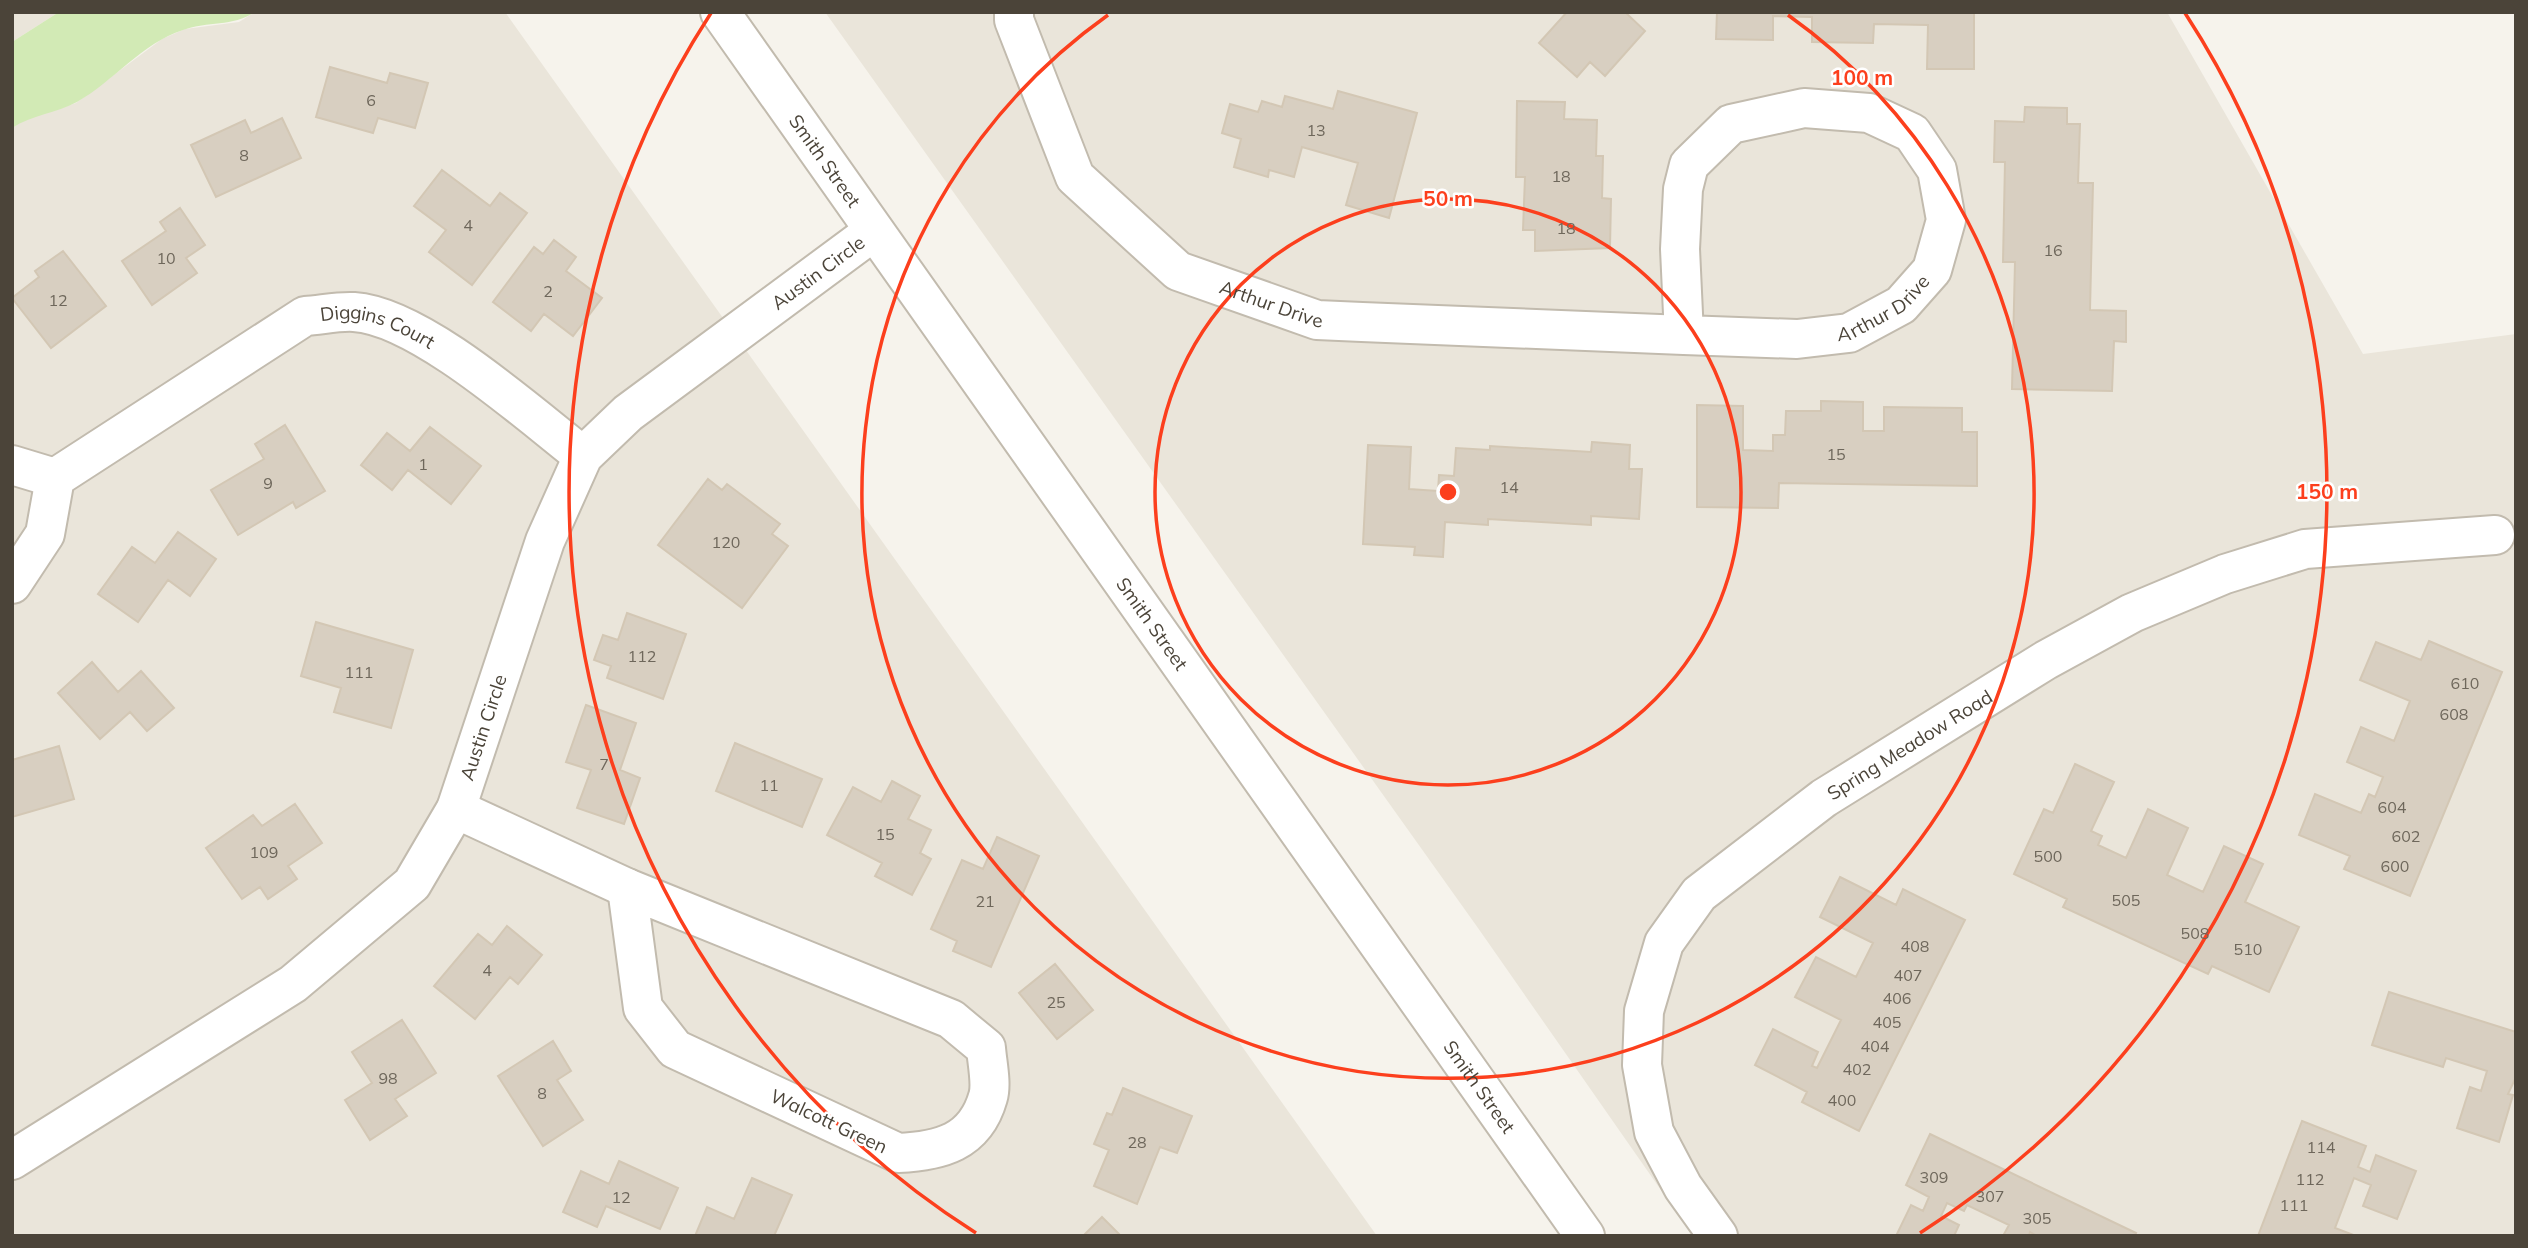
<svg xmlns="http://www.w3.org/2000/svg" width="2528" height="1248" font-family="Mulish,sans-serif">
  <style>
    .residential { fill: #eae5da }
    .green { fill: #d2eab5 }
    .building { fill: #d8cfc1; stroke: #d3c7b4; stroke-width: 2 }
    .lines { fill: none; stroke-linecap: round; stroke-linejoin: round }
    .street-casing { stroke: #c2bbae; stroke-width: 42 }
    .street { stroke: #fff; stroke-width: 38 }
    .ring { fill: none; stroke: #fc3f1d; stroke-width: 3.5 }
    .labels { text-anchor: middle; stroke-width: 5; stroke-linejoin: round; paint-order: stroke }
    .number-label { font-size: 16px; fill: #6e675b }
    .street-label { font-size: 19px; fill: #4b4439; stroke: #fff }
    .centre { fill: #fc3f1d; stroke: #fff; stroke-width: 3.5 }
    .ring-label { font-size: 21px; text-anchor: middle; font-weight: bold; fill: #fc3f1d; stroke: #fff; stroke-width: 5; stroke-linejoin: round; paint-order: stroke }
  </style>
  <rect width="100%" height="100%" fill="#f6f3ec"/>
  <path class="residential" d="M 12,12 L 59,12 L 12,42 Z
    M 255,12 L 505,12 L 1377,1236 L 12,1236 L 12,128 L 24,120 L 76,103 L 162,39 L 185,29 L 239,22 Z
    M 825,12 L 2167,12 L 2363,354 L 2516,334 L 2516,1236 L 1693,1236 L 1478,928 Z"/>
  <path class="green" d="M 59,12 L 255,12 C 232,27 208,21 183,30 C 142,43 114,81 77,102 C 56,113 32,115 12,128 L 12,42 Z"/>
  <path class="building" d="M 1567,12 L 1625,12 L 1645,31 L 1605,76 L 1590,62 L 1577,77 L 1539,43 Z
    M 1717,12 L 1974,12 L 1974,69 L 1927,69 L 1928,25 L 1874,24 L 1873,43 L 1812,42 L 1812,17 L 1773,16 L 1773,40 L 1716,39 Z
    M 330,67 L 387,83 L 390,73 L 428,83 L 415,128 L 378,118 L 373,133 L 316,117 Z
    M 1338,91 L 1417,113 L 1389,218 L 1346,205 L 1358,163 L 1302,147 L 1294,177 L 1269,170 L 1268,177 L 1234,167 L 1241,139 L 1222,133 L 1230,104 L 1258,112 L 1262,101 L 1282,107 L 1285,96 L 1333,109 Z
    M 1517,101 L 1565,102 L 1564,119 L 1597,120 L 1596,156 L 1603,156 L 1602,198 L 1611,199 L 1610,248 L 1535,251 L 1535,230 L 1523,230 L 1525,177 L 1516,177 Z
    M 2025,107 L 2067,108 L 2067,124 L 2080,124 L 2078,183 L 2093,183 L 2090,310 L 2126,311 L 2126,342 L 2114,341 L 2112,391 L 2012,389 L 2015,262 L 2003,262 L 2005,162 L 1994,162 L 1995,121 L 2024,122 Z
    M 282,118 L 301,158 L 216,197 L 191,145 L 245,120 L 251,133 Z
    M 442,170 L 490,206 L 500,193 L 527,213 L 472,285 L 429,252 L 446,230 L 414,206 Z
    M 180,208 L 205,245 L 186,258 L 197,273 L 152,305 L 122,261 L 166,231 L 160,222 Z
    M 554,240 L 576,257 L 566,271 L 602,298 L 573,336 L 544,314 L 531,331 L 493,302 L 534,247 L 543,254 Z
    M 63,251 L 106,306 L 51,348 L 12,298 L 39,277 L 35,271 Z
    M 1821,401 L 1863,402 L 1863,431 L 1884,431 L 1884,407 L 1962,408 L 1962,432 L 1977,432 L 1977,486 L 1779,483 L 1778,508 L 1697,507 L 1697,405 L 1743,406 L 1743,450 L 1773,451 L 1773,435 L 1785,435 L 1786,411 L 1821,411 Z
    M 285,425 L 325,491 L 296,508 L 293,502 L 238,535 L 211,490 L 264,459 L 255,444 Z
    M 430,427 L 481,466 L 451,504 L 408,470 L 392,490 L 361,465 L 387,433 L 410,451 Z
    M 1592,442 L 1630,445 L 1629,469 L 1642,469 L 1639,519 L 1591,516 L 1591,525 L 1488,519 L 1488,525 L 1445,522 L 1443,557 L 1414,555 L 1415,547 L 1363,544 L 1368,445 L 1411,447 L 1409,489 L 1438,491 L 1439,475 L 1454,476 L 1456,448 L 1490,450 L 1490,446 L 1591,452 Z
    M 708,479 L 722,490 L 727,484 L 780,524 L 772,534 L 788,546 L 742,608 L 658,545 Z
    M 178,532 L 216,559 L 190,596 L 168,580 L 138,622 L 98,594 L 132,547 L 155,563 Z
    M 627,613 L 686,634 L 663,699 L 607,678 L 611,666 L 594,660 L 603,635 L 618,640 Z
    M 316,622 L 413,650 L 391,728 L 334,712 L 341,688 L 301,676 Z
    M 2429,641 L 2502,672 L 2410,896 L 2344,869 L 2350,856 L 2299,835 L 2315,794 L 2361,813 L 2369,794 L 2375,797 L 2383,777 L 2347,762 L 2361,727 L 2394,741 L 2410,701 L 2360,680 L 2376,642 L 2421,660 Z
    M 92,662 L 118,692 L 141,671 L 174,708 L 147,731 L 130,712 L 100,739 L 58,693 Z
    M 586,705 L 636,723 L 620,770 L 640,778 L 624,824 L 577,808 L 591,770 L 566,762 Z
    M 735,743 L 822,779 L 802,827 L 716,791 Z
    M 59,746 L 74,799 L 12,817 L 12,760 Z
    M 2075,764 L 2114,782 L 2091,831 L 2102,836 L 2098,845 L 2126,858 L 2148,809 L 2188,828 L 2167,875 L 2203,892 L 2224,846 L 2263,864 L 2245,902 L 2299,927 L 2269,992 L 2212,966 L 2208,974 L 2063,907 L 2067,899 L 2014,874 L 2044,809 L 2053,813 Z
    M 892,781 L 920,796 L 908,819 L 931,830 L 920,853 L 931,859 L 912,895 L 875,876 L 882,863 L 827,835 L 853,787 L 881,802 Z
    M 295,804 L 322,843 L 288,866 L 297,879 L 268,899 L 260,887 L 242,899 L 206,848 L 253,815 L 262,826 Z
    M 997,837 L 1039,856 L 991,967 L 953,951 L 957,941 L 931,929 L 962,860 L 983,869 Z
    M 1840,877 L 1896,905 L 1903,889 L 1965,920 L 1859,1131 L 1802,1102 L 1807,1092 L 1755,1065 L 1773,1029 L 1818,1052 L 1812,1066 L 1817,1068 L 1841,1020 L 1795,997 L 1816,957 L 1856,977 L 1873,943 L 1820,917 Z
    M 507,926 L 542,955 L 518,984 L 510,977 L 475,1019 L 434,986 L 478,934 L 492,945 Z
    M 1055,964 L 1093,1010 L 1057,1039 L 1019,993 Z
    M 2389,992 L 2516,1032 L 2516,1077 L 2508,1094 L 2513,1095 L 2499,1142 L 2457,1128 L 2470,1087 L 2481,1091 L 2487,1071 L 2446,1058 L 2443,1067 L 2372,1045 Z
    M 402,1020 L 436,1073 L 395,1099 L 407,1116 L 370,1140 L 345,1100 L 372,1083 L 352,1052 Z
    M 553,1041 L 571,1071 L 557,1080 L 583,1120 L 543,1146 L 498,1076 Z
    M 1123,1088 L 1192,1116 L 1177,1153 L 1160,1147 L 1137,1204 L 1094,1186 L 1109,1150 L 1094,1144 L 1107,1113 L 1112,1115 Z
    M 2302,1121 L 2366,1146 L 2358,1167 L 2370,1172 L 2376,1155 L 2416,1171 L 2397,1219 L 2363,1206 L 2371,1185 L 2354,1178 L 2335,1228 L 2356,1236 L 2258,1236 Z
    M 1930,1134 L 2136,1233 L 2134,1236 L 2037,1236 L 2030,1232 L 2029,1236 L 2003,1236 L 2009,1225 L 1967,1205 L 1964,1211 L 1947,1203 L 1941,1216 L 1959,1225 L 1954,1236 L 1896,1236 L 1911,1205 L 1923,1211 L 1929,1197 L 1906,1185 Z
    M 619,1161 L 678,1188 L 660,1229 L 606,1206 L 597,1227 L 563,1212 L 581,1171 L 609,1184 Z
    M 752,1178 L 792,1195 L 774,1236 L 695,1236 L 707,1207 L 734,1219 Z
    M 1102,1217 L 1121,1236 L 1083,1236 Z"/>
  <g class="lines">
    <defs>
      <g id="street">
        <path id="s1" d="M 720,12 L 1585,1236"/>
        <path id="s2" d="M 1014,12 L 1014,20 L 1075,177 L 1178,271 L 1317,320 L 1362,322 L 1684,335 L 1797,339 L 1849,333 L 1901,305 L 1932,270 L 1946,220 L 1937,170 L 1912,133 L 1869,113 L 1804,108 L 1731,124 L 1689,165 L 1683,189 L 1680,249 L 1684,335"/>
        <path d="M 12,465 L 55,478"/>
        <path id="s3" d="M 12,584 L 45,534 L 55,478 L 305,316 C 321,315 338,311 354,312 C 420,316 529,414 583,456"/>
        <path d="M 456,809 L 627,888"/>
        <path d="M 627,888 L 951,1019 L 986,1048 C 987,1062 992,1084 988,1097 C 975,1143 940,1151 898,1153 L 675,1049 L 643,1008 Z"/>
        <path id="s4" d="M 12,1160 L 293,984 L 412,884 L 456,809 L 545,541 L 583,456 L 628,413 L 874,231"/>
        <path id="s5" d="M 1718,1236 L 1683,1187 L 1654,1132 L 1642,1065 L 1644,1011 L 1664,943 L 1699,894 L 1824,798 L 2046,660 L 2132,613 L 2225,574 L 2305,549 L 2495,535"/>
      </g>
    </defs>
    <use href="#street" class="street-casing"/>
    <use href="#street" class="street"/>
  </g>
  <g class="ring">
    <circle cx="1448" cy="492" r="293"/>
    <path d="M1788 15A586 586 0 1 1 1108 15"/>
    <path d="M976 1233A879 879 0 0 1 711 13M2185 13A879 879 0 0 1 1920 1233"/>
  </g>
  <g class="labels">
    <g class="number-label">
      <text x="371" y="106">6</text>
      <text x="1316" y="136">13</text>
      <text x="244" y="161">8</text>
      <text x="1561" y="182">18</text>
      <text x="468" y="231">4</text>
      <text x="1566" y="234">18</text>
      <text x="2053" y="256">16</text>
      <text x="166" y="264">10</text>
      <text x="548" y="297">2</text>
      <text x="58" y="306">12</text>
      <text x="1836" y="460">15</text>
      <text x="423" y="470">1</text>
      <text x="268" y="489">9</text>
      <text x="1509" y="493">14</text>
      <text x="726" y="548">120</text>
      <text x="642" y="662">112</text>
      <text x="359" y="678">111</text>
      <text x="2465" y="689">610</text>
      <text x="2454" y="720">608</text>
      <text x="604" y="770">7</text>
      <text x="769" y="791">11</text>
      <text x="2392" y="813">604</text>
      <text x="885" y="840">15</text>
      <text x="2406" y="842">602</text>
      <text x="264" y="858">109</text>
      <text x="2048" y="862">500</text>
      <text x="2395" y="872">600</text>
      <text x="2126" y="906">505</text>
      <text x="985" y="907">21</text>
      <text x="2195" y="939">508</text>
      <text x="1915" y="952">408</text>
      <text x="2248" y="955">510</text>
      <text x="487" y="976">4</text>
      <text x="1908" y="981">407</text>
      <text x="1897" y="1004">406</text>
      <text x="1056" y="1008">25</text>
      <text x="1887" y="1028">405</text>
      <text x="1875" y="1052">404</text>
      <text x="1857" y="1075">402</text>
      <text x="388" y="1084">98</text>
      <text x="542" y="1099">8</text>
      <text x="1842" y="1106">400</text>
      <text x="1137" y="1148">28</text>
      <text x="2321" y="1153">114</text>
      <text x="1934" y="1183">309</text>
      <text x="2310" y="1185">112</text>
      <text x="1990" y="1202">307</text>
      <text x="621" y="1203">12</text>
      <text x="2294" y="1211">111</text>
      <text x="2037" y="1224">305</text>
    </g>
    <g class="street-label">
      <text dy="7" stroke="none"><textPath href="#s1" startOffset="182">Smith Street</textPath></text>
      <text dy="7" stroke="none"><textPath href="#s4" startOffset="1248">Austin Circle</textPath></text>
      <text dy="7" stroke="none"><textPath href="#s2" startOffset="415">Arthur Drive</textPath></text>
      <text dy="7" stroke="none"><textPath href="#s2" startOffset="1038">Arthur Drive</textPath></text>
      <text dy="7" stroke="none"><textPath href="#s3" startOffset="490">Diggins Court</textPath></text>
      <text dy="7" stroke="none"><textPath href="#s1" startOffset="749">Smith Street</textPath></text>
      <text dy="7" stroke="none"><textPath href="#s4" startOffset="660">Austin Circle</textPath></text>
      <text dy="7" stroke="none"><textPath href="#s5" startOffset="634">Spring Meadow Road</textPath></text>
      <text dy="7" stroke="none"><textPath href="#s1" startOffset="1316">Smith Street</textPath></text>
      <text transform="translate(829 1121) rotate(25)" y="7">Walcott Green</text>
    </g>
  </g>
  <circle cx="1448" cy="492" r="10" class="centre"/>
  <g class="ring-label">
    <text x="1862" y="85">100 m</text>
    <text x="1448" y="206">50 m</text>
    <text x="2327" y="499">150 m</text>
  </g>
  <rect width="2528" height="1248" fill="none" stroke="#4b4439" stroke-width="28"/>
</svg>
